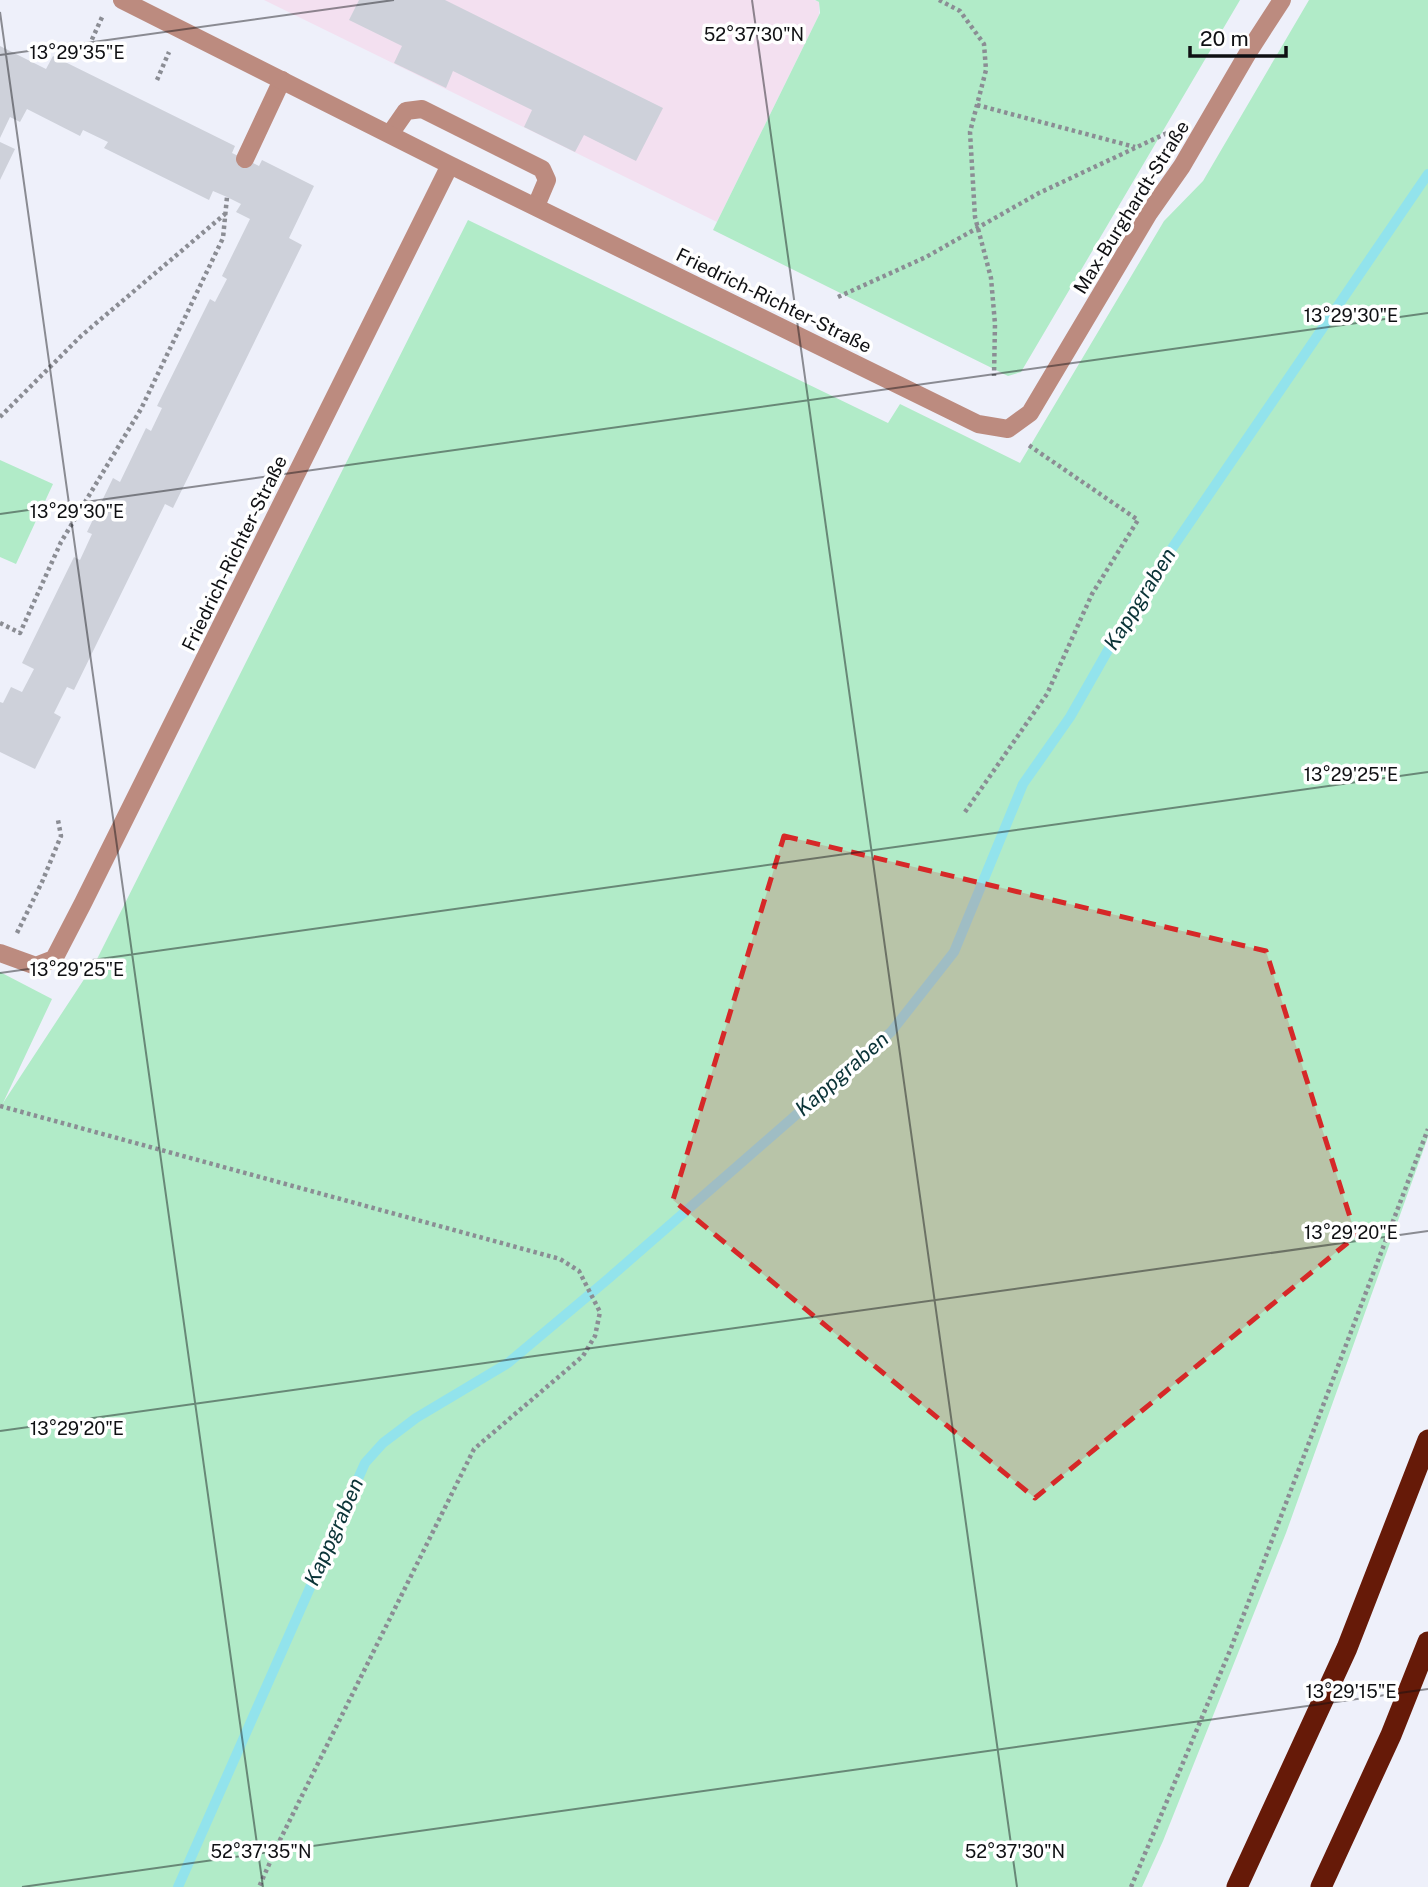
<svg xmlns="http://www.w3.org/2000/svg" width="1428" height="1887" font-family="'Public Sans',sans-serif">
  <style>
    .education { fill: #f3e0f0 }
    .green { fill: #b1ebc8 }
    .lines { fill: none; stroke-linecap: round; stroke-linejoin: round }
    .stream { stroke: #92e3ec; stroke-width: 10 }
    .building { fill: #ced1da }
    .path { stroke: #8b8d94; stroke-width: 4.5; stroke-dasharray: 3.5 3.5; stroke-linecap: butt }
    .lane { stroke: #bc8b7f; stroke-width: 18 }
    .street { stroke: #bc8b7f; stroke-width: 18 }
    .highway { stroke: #661a08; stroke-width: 21 }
    .marked { fill: #d62828; fill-opacity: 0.2; stroke: #d62828; stroke-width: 5; stroke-dasharray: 14 9; stroke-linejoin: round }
    .ticks { fill: none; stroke: #0f1013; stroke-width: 2; stroke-opacity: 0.45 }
    .labels { text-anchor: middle; stroke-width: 7; stroke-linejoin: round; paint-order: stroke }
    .street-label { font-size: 19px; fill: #0f1013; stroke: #fff }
    .water-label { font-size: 21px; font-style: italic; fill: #0a3337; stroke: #fff }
    .ticks-label { font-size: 18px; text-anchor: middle; fill: #0f1013; stroke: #fff; stroke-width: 7; stroke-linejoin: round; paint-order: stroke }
  </style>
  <rect width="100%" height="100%" fill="#eef0fa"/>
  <path class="education" d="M 264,0 L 814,0 L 819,2 L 819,15 L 717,222 Z"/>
  <path class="green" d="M 815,0 L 1240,0 L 1021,372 L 1008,376 L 713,230 L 820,13 L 819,2 Z
    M 1309,0 L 1428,0 L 1428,1137 L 1286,1533 L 1163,1841 L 1142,1887 L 0,1887 L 0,972 L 52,999 L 3,1103 L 96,961 L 468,220 L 888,423 L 900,404 L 1020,463 L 1164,221 L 1203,181 Z
    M 0,460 L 53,484 L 16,564 L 0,557 Z"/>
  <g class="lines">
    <path class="stream" d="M 178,1887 L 365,1463 L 383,1443 L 416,1418 L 508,1363 L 608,1279 L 891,1032 L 954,952 L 1023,784 L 1070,717 L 1136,601 L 1428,174"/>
  </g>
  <path class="building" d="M 359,0 L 445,0 L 663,108 L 636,161 L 584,135 L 575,152 L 524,127 L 532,110 L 453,71 L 446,88 L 394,63 L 402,46 L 349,20 Z
    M 0,46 L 46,69 L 53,56 L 235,146 L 232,153 L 245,159 L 259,166 L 262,160 L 314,186 L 289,238 L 302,245 L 173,508 L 165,504 L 74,690 L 67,687 L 54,713 L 61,717 L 35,769 L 0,752 L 0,702 L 3,703 L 11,687 L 22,692 L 34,669 L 22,663 L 74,557 L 80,560 L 92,534 L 87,532 L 113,478 L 120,482 L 146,428 L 151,431 L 162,408 L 157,406 L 210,299 L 215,302 L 227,279 L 222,276 L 250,219 L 236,212 L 241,204 L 227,197 L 213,191 L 209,200 L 104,148 L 108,142 L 83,130 L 80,136 L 27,109 L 20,122 L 10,117 L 0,138 Z
    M 0,142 L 15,149 L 0,180 Z"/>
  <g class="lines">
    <path class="path" d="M 939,0 L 960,11 L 984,44 L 986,70 L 970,132 L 975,217 L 991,278 L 995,324 L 994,376
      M 89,46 L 103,15
      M 157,80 L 169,52
      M 977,105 L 1135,147
      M 838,297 L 926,257 L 1039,193 L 1167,133
      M 0,417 L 81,336 L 225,214
      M 0,623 L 20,633 L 61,542 L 141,409 L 223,238 L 227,197
      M 965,812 L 1047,694 L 1092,594 L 1138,520 L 1027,444
      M 17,933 L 42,882 L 61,836 L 58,820
      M 0,1106 L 560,1259 L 579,1271 L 600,1312 L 595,1336 L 583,1356 L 474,1449 L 279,1842 L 259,1887
      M 1131,1887 L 1231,1648 L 1428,1129"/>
    <path class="lane" d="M 390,134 L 406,111 L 422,109 L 542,169 L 547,180 L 536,206
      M 245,159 L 282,80"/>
    <path class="street" d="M 122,0 L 450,165 L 978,424 L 1008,429 L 1030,413 L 1149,213 L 1182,166 L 1249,51 L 1282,0
      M 0,953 L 36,966 L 54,959 L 83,903 L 450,165"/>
    <path class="highway" d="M 1237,1887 L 1347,1648 L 1428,1440
      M 1321,1887 L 1391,1735 L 1428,1642"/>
  </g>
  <path class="marked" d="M 784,836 L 1266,951 L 1356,1236 L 1035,1498 L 673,1200 Z"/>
  <path class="ticks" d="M 752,0 L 1017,1887M 0,12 L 263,1887M 0,55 L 394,0M 0,514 L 1428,313M 0,973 L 1428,772M 0,1431 L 1428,1231M 22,1887 L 1428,1689"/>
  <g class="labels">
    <g class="street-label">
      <text transform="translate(1131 207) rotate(-58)" y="7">Max-Burghardt-Straße</text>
      <text transform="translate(774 300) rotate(26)" y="7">Friedrich-Richter-Straße</text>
      <text transform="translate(234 553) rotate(-64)" y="7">Friedrich-Richter-Straße</text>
    </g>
    <g class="water-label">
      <text transform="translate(1140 599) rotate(-58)" y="7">Kappgraben</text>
      <text transform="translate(842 1074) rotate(-41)" y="7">Kappgraben</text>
      <text transform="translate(334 1532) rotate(-66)" y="7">Kappgraben</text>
    </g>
  </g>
  <g class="ticks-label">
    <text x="754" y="41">52°37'30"N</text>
    <text x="77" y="59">13°29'35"E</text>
    <text x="1351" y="322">13°29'30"E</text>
    <text x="77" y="518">13°29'30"E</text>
    <text x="1351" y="781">13°29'25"E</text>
    <text x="77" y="976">13°29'25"E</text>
    <text x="1351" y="1239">13°29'20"E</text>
    <text x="77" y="1435">13°29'20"E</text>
    <text x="1351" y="1698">13°29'15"E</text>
    <text x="261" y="1858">52°37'35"N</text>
    <text x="1015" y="1858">52°37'30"N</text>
  </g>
  <path d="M1190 46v10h96v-10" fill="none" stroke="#0f1013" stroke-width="3.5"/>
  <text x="1200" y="46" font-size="21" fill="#0f1013" stroke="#ffffff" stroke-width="5" paint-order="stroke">20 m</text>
</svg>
